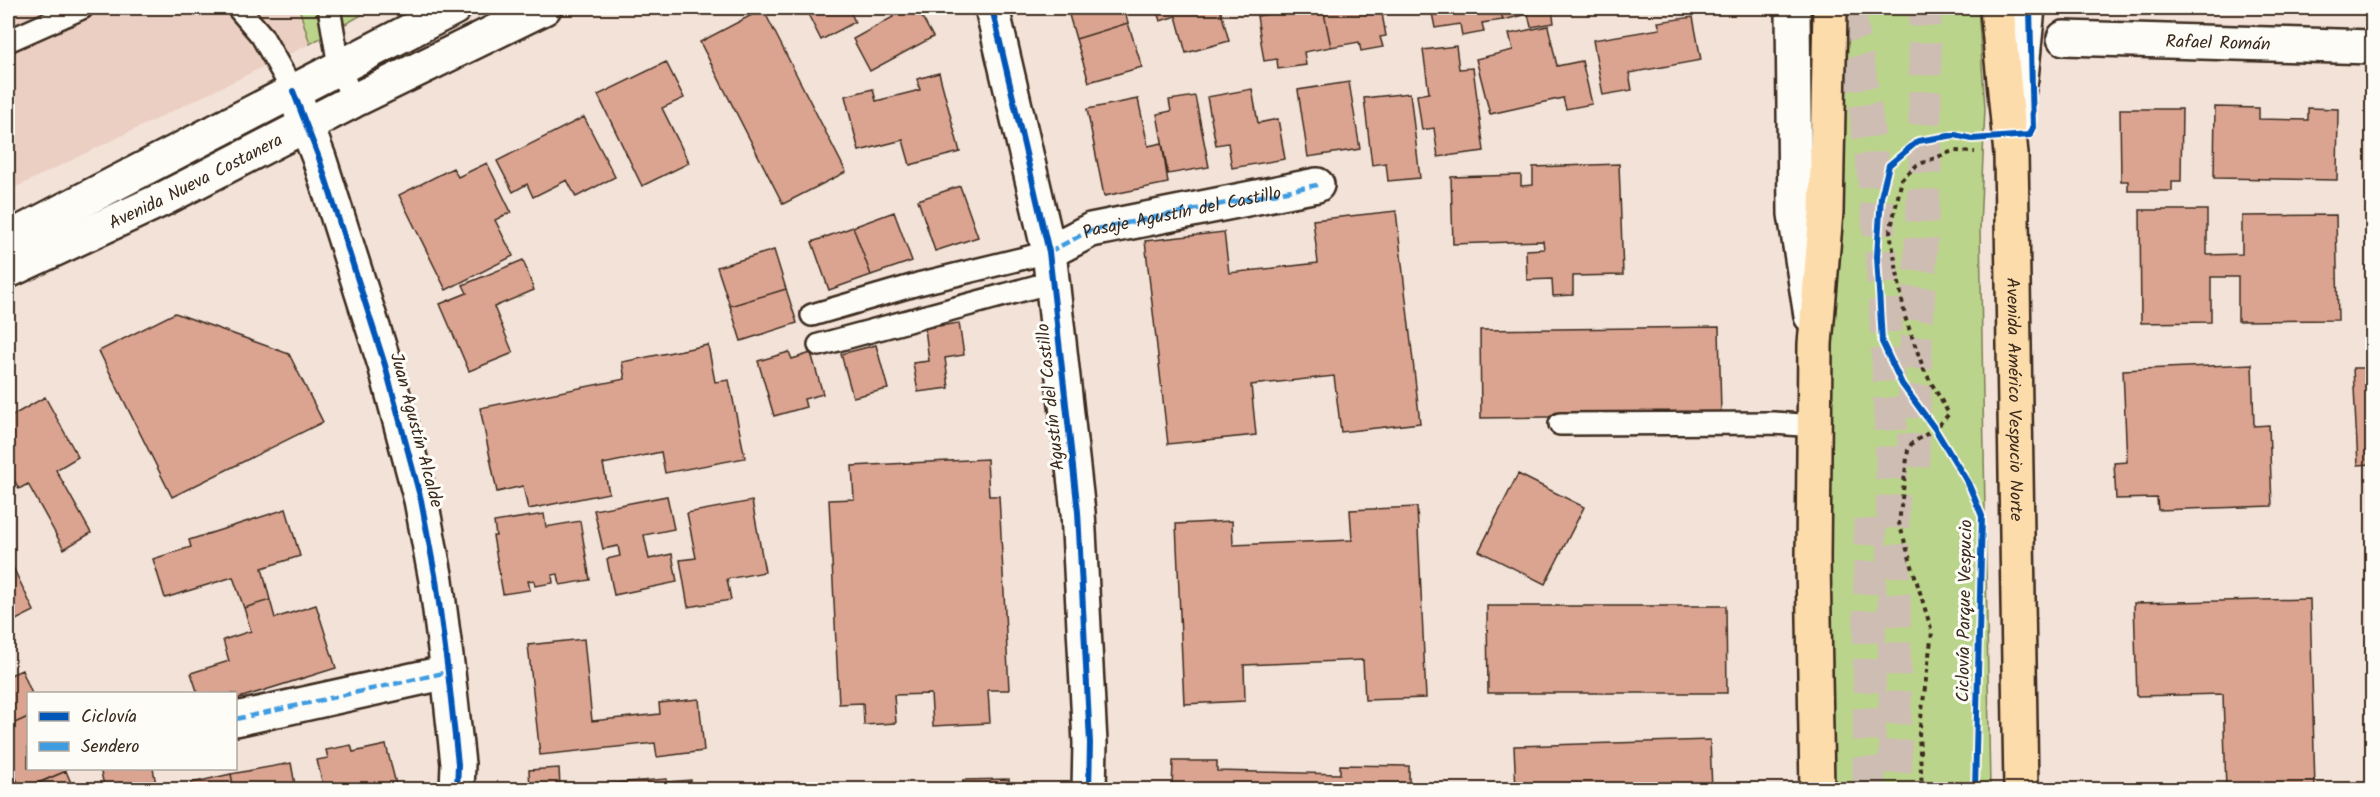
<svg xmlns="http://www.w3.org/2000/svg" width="2380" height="797" font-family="Kalam,sans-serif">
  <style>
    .built { fill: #eccfc3 }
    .green { fill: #bbd48b; stroke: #7b7f54; stroke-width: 1.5 }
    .building { fill: #dba491; stroke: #3b2a1e; stroke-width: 1.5 }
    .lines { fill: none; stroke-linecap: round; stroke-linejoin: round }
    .motorway-tunnel { stroke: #cebdb3; stroke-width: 33; stroke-dasharray: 33 16; stroke-linecap: butt }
    .service-casing { stroke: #3b2a1e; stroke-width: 26 }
    .minor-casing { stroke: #3b2a1e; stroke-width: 38 }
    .secondary-casing { stroke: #3b2a1e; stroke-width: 38 }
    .primary-casing { stroke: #3b2a1e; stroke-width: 38 }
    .path { stroke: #3b2a1e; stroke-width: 4; stroke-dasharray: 4.5 4.5; stroke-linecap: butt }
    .service { stroke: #fdfcf7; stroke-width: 21 }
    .minor { stroke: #fdfcf7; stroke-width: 33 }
    .secondary { stroke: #fdfcf7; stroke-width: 33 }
    .primary { stroke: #fddcac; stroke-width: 33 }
    .quiet { stroke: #3f9ce0; stroke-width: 4.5; stroke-dasharray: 9 4.5; stroke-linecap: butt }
    .cycleway-casing { stroke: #fdfcf7; stroke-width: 10 }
    .cycleway { stroke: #0057b8; stroke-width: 6 }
    .labels { text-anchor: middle; stroke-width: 6; stroke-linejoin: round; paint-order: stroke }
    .street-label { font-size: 18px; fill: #3b2a1e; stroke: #fdfcf7 }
  </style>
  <rect width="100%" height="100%" fill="#f3e2d8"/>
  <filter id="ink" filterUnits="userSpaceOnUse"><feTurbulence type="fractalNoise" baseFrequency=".0167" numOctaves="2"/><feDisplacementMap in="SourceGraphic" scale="12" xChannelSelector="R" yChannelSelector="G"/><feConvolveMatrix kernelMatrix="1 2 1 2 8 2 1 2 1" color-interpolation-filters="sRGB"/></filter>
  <g filter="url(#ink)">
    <path class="built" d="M 8,8 L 299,8 L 310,44 L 8,191 Z"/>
    <path class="green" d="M 299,8 L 374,8 L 310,44 Z
      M 1850,8 L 1978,8 L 1985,108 L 1980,228 L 1990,789 L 1824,790 L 1819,550 Z"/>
    <path class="building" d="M 805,8 L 861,8 L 851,13 L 855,22 L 821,40 Z
      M 888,8 L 917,8 L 933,37 L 870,71 L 853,39 L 893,17 Z
      M 1067,8 L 1124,8 L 1128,23 L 1076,39 Z
      M 1156,8 L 1220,8 L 1229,41 L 1186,53 L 1176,16 L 1160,21 Z
      M 1282,8 L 1323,8 L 1331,47 L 1304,52 L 1306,65 L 1278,69 L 1277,59 L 1264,61 L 1257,16 L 1283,12 Z
      M 1323,8 L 1381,8 L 1386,36 L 1380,37 L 1383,47 L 1361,51 L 1359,42 L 1331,47 Z
      M 1431,8 L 1500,8 L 1503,20 L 1482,23 L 1484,32 L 1462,36 L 1460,24 L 1435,28 Z
      M 1500,8 L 1559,8 L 1552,9 L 1554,23 L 1531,27 L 1528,14 L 1503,20 Z
      M 763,9 L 846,172 L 783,204 L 700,42 Z
      M 1693,17 L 1701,60 L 1629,73 L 1632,90 L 1603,95 L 1593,40 L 1660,29 L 1658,22 Z
      M 1128,23 L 1142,67 L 1089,82 L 1076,39 Z
      M 1548,26 L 1557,66 L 1582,61 L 1592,104 L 1566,109 L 1563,98 L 1490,114 L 1476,59 L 1513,50 L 1509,34 Z
      M 1456,46 L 1459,69 L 1473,68 L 1484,151 L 1438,157 L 1434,128 L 1422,130 L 1417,95 L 1429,93 L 1423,50 Z
      M 666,62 L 684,98 L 662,108 L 689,163 L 642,186 L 598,95 Z
      M 939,73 L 960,152 L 910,165 L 903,140 L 859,151 L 845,96 L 873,89 L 876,101 L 920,90 L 917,79 Z
      M 1349,82 L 1360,149 L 1308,157 L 1298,90 Z
      M 1252,89 L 1258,123 L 1278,119 L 1285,159 L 1232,168 L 1228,143 L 1216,145 L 1207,97 Z
      M 1410,93 L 1420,178 L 1388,181 L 1386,163 L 1372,165 L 1364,98 Z
      M 1195,96 L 1209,167 L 1168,174 L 1157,114 L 1171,111 L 1169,100 Z
      M 1138,99 L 1148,146 L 1162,143 L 1168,183 L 1104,196 L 1087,109 Z
      M 2215,107 L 2259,108 L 2259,119 L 2308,120 L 2308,108 L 2338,109 L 2337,180 L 2214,178 Z
      M 2120,109 L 2182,109 L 2181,181 L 2172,181 L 2172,191 L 2128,191 L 2128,181 L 2121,181 Z
      M 584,117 L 615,177 L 576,197 L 567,180 L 533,197 L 527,184 L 513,192 L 497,161 Z
      M 487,163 L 511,212 L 495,220 L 513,256 L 446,290 L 399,195 L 453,168 L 458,177 Z
      M 1619,164 L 1623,275 L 1573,276 L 1573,295 L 1553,296 L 1552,279 L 1527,280 L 1526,250 L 1544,249 L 1543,241 L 1453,244 L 1451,177 L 1521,175 L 1521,186 L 1533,185 L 1533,167 Z
      M 960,186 L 978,237 L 935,251 L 918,200 Z
      M 2140,210 L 2207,210 L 2207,255 L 2242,254 L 2242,216 L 2336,215 L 2338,320 L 2238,321 L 2238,277 L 2211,277 L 2211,322 L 2141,323 Z
      M 1396,211 L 1420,423 L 1341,432 L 1334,376 L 1251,385 L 1256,435 L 1168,444 L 1145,241 L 1224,232 L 1229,273 L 1318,263 L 1313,220 Z
      M 894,212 L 912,261 L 871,275 L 853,227 Z
      M 853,227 L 871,275 L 829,290 L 812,242 Z
      M 774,250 L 786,289 L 730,306 L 717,267 Z
      M 523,260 L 534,290 L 494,307 L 513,353 L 469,371 L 440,304 L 467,293 L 463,285 Z
      M 786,289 L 797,323 L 741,341 L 730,306 Z
      M 175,313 L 289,354 L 323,422 L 172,497 L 99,351 Z
      M 959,323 L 964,355 L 945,358 L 949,388 L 918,392 L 913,363 L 929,361 L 925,328 Z
      M 1719,327 L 1721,414 L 1481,418 L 1480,330 Z
      M 708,345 L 715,382 L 729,380 L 745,458 L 665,473 L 661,452 L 603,464 L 609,493 L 528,509 L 523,486 L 497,492 L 480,408 L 625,379 L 622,362 Z
      M 876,345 L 888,389 L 853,397 L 841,354 Z
      M 789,352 L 792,359 L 811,353 L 823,394 L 804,399 L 806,407 L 774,416 L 758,361 Z
      M 2252,364 L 2254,426 L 2269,425 L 2272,506 L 2158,510 L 2157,498 L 2116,499 L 2114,463 L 2127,462 L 2123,370 Z
      M 2353,368 L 2372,368 L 2372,464 L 2358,465 Z
      M 45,397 L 78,457 L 56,470 L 91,533 L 64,549 L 28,484 L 19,489 L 8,468 L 8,418 Z
      M 987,459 L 989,496 L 999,496 L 1009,690 L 988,690 L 990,723 L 933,726 L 931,694 L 894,695 L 896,723 L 864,725 L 863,703 L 839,704 L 829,500 L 854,499 L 852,466 Z
      M 1518,474 L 1584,507 L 1545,584 L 1479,551 Z
      M 667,496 L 674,529 L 644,535 L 649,559 L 672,554 L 677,582 L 614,595 L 607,559 L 620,556 L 618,546 L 603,549 L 594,510 Z
      M 752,501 L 765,572 L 727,579 L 731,600 L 688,607 L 680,560 L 696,558 L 687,513 Z
      M 1417,507 L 1426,698 L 1365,700 L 1363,660 L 1244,665 L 1245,701 L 1184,704 L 1176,524 L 1232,521 L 1233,545 L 1352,540 L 1350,510 Z
      M 286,509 L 300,556 L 262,568 L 270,600 L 244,608 L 233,577 L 165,598 L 153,559 L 191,547 L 189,540 Z
      M 544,514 L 546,527 L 580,521 L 590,580 L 560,585 L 558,574 L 552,575 L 553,583 L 535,586 L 534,580 L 528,581 L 530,590 L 503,594 L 493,536 L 496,536 L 494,522 Z
      M 8,557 L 34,611 L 8,624 Z
      M 2310,599 L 2315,790 L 2226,790 L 2223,694 L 2137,696 L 2134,603 Z
      M 270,600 L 275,618 L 316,605 L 336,668 L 236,699 L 236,694 L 198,694 L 191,673 L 229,661 L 223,640 L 251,631 L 244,608 Z
      M 1487,606 L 1726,606 L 1727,693 L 1488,693 Z
      M 584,639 L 592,721 L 660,714 L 659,703 L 699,699 L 704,751 L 657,757 L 655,743 L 540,755 L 528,645 Z
      M 22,670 L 32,694 L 28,694 L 28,717 L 8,726 L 8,676 Z
      M 28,717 L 28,768 L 65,768 L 66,771 L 21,790 L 8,759 L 8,726 Z
      M 1710,740 L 1712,790 L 1516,790 L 1514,746 Z
      M 351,745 L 353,752 L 386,745 L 397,788 L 324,790 L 317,760 L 328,758 L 326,750 Z
      M 1173,761 L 1217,761 L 1217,771 L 1340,774 L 1340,765 L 1409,766 L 1409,790 L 1172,790 Z
      M 291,763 L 296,790 L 234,790 L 231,774 Z
      M 100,768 L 153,768 L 157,790 L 105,790 Z
      M 559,768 L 560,787 L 667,779 L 667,782 L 691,780 L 692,790 L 530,790 L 529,770 Z
      M 66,771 L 74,790 L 23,790 Z
      M 231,774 L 234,790 L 192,790 L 191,783 Z
      M 1009,779 L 1009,790 L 964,790 L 963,780 Z"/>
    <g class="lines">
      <path class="motorway-tunnel" d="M 1848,8 C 1899,265 1892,529 1896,790
        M 1913,467 L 1916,344 L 1925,165 L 1925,8
        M 1869,790 L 1870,519"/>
      <defs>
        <path id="service" d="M 238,8 L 262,36 L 293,91
          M 329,8 L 339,66 L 353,101
          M 8,41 L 82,8
          M 812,315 L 918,284 L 1049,252
          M 819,345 L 1052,282
          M 1560,424 L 1774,423 L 1815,426"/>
        <g id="minor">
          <path d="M 992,8 L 1049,252 L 1078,512 L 1090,743 L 1089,790"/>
          <path id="s1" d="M 2064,38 L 2372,47"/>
          <path d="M 293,91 L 319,158 L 385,365 L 421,500 L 436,580 L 448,672 L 458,764 L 457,790"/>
          <path d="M 1049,252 L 1091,230 L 1317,185"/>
          <path d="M 236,719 L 448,672"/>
        </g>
        <g id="secondary">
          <path d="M 1793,8 L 1795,214 L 1811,316"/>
          <path d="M 2012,127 L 2021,78 L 2028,8"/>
          <path d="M 8,239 L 454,8"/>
          <path id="s2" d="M 8,271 L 163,199 L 353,101 L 544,8"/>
        </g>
        <g id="primary">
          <path id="s3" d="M 1997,8 L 2011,154 L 2021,790"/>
          <path d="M 1817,790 L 1813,561 L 1815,344 L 1826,212 L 1830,8"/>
        </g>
      </defs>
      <use href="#service" class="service-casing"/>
      <use href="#minor" class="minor-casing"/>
      <use href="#secondary" class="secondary-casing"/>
      <use href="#primary" class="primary-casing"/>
      <path class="path" d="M 1922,790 L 1919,734 L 1932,632 L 1899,523 L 1908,450 L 1912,443 L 1935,429 L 1949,414 L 1924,370 L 1905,317 L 1890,232 L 1902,179 L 1917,165 L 1953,151 L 1975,152"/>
      <use href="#service" class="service"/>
      <use href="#minor" class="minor"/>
      <use href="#secondary" class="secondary"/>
      <use href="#primary" class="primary"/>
      <g class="quiet">
        <path id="s4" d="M 1049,252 L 1091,230 L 1317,185"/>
        <path d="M 236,719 L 448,672"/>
      </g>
      <defs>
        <path id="cycleway" d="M 992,8 L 1049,252 L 1078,512 L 1090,743 L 1089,790
          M 293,91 L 319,158 L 385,365 L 421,500 L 436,580 L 448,672 L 458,764 L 457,790
          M 1975,790 L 1982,516 L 1968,483 L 1935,429 L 1902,384 L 1882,342 L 1877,256 L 1881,197 L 1889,165 L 1918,141 L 1955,135 L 1972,139 L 2030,135 L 2033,128 L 2030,8"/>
      </defs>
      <use href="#cycleway" class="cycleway-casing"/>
      <use href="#cycleway" class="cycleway"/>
    </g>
  </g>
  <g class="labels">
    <g class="street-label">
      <text dy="6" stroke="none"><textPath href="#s1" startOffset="154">Rafael Román</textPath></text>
      <text dy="6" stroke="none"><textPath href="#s2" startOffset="208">Avenida Nueva Costanera</textPath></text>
      <text dy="6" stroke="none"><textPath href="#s4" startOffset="140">Pasaje Agustín del Castillo</textPath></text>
      <text transform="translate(1050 397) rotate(-96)" y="6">Agustín del Castillo</text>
      <text dy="6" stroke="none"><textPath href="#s3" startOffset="392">Avenida Américo Vespucio Norte</textPath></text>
      <text transform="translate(417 430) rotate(75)" y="6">Juan Agustín Alcalde</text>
      <text transform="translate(1964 611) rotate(-89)" y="6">Ciclovía Parque Vespucio</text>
    </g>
  </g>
  <rect width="2380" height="797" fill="none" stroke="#fdfcf7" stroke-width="30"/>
  <rect x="15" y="15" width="2350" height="767" fill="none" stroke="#3b2a1e" stroke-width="2" filter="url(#ink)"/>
  <rect x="27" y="692" width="210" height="78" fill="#fdfcf7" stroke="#afa8a0" stroke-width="1.5"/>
  <rect x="39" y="712" width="30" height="9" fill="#0057b8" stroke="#afa8a0" stroke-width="1.5"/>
  <text x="81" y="722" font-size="18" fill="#3b2a1e">Ciclovía</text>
  <rect x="39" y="742" width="30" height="9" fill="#3f9ce0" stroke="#afa8a0" stroke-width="1.5"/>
  <text x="81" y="752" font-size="18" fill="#3b2a1e">Sendero</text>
</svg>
